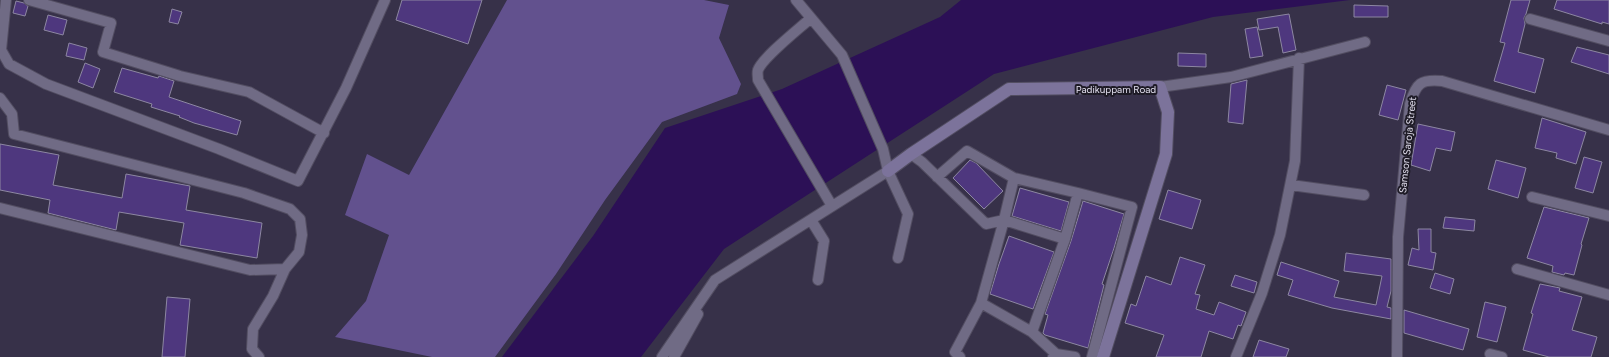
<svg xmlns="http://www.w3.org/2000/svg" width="1609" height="357" font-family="Figtree,sans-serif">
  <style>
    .green { fill: #62518e }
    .water { fill: #2c1056 }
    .building { fill: #4e377e; stroke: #8d87a2 }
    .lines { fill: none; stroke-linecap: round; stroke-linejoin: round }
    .street-casing { stroke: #524d61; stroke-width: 12 }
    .secondary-casing { stroke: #524d61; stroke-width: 14 }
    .street { stroke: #706b85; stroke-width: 10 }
    .secondary { stroke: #7c739b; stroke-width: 12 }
    .labels { text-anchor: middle; stroke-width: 4; stroke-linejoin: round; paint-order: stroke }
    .street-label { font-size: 10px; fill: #e3e0ef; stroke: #1e1b26 }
  </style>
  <rect width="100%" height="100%" fill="#373149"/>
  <path class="green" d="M 507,0 L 704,0 L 729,5 L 719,38 L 741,84 L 737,94 L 662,122 L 605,200 L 556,274 L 495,357 L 432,357 L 335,337 L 366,301 L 389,235 L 345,215 L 367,154 L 409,175 Z"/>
  <path class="water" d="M 961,0 L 1350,0 L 1213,17 L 994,74 L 724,249 L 641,357 L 502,357 L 593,236 L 665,128 L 782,89 L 940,17 Z"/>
  <path class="building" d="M 402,0 L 482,0 L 468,44 L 396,20 Z
    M 1511,0 L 1530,0 L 1526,14 L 1524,18 L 1525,24 L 1518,52 L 1544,59 L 1535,93 L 1494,81 L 1505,43 L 1500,42 Z
    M 1557,0 L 1609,0 L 1609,24 L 1602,22 L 1602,24 L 1554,9 Z
    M 16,1 L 24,3 L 28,6 L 25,16 L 13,13 Z
    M 1354,5 L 1388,6 L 1388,17 L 1354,17 Z
    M 172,9 L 182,12 L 178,24 L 169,22 Z
    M 1289,14 L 1296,50 L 1283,53 L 1278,27 L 1259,30 L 1257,19 Z
    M 48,15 L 67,20 L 63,35 L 44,30 Z
    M 1257,27 L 1263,56 L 1250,58 L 1245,29 Z
    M 69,43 L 87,48 L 84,60 L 66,56 Z
    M 1577,47 L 1609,55 L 1609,74 L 1571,62 Z
    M 1178,53 L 1206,54 L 1206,67 L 1178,66 Z
    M 85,63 L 100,69 L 93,88 L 78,82 Z
    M 122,68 L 158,78 L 159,76 L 174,81 L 169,97 L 241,121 L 237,135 L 194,123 L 179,117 L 180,116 L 151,107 L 152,104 L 114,92 Z
    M 1247,80 L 1243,124 L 1228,122 L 1231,84 Z
    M 1387,85 L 1406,90 L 1398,120 L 1379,115 Z
    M 1542,118 L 1586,132 L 1576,164 L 1556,158 L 1557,153 L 1535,148 Z
    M 1418,124 L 1455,132 L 1451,151 L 1436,148 L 1430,171 L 1411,165 Z
    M 0,144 L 59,155 L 53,185 L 122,198 L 126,174 L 190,186 L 186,210 L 262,223 L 257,258 L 180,245 L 184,223 L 119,212 L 116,230 L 48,213 L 50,200 L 0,190 Z
    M 1584,157 L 1602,162 L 1593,193 L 1575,188 Z
    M 970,160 L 976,163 L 1003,191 L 984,209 L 953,178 Z
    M 1496,160 L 1526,168 L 1518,198 L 1488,189 Z
    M 1020,188 L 1069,202 L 1061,231 L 1012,216 Z
    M 1168,190 L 1201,200 L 1192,229 L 1159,219 Z
    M 1083,201 L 1124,214 L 1114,248 L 1102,284 L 1104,285 L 1088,348 L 1045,335 L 1043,333 L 1048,315 L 1045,314 L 1071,241 Z
    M 1544,207 L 1589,218 L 1581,244 L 1582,245 L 1574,275 L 1565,273 L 1564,275 L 1552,272 L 1553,266 L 1527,258 Z
    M 1445,217 L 1475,220 L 1474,231 L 1443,228 Z
    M 1418,229 L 1431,229 L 1431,252 L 1436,253 L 1433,270 L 1408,265 L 1412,248 L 1419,250 Z
    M 1009,236 L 1054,252 L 1033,309 L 990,294 L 999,264 Z
    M 1346,253 L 1391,259 L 1391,291 L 1387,307 L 1391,308 L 1391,319 L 1332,308 L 1288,295 L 1293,280 L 1277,275 L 1281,262 L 1339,281 L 1334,297 L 1376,305 L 1382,276 L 1344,271 Z
    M 1180,257 L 1205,265 L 1195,294 L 1200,295 L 1196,309 L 1214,315 L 1219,302 L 1246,312 L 1241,326 L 1238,325 L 1233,339 L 1209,331 L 1201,357 L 1156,357 L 1164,335 L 1125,323 L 1131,304 L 1136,306 L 1146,276 L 1171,285 Z
    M 1435,273 L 1454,279 L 1450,294 L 1430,288 Z
    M 1235,275 L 1257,282 L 1254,293 L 1231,286 Z
    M 1540,284 L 1560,288 L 1559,291 L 1582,297 L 1572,330 L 1597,337 L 1591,357 L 1549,357 L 1523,350 L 1533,314 L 1531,313 Z
    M 167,297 L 190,299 L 185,357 L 162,357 Z
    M 1485,302 L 1506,307 L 1497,342 L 1477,337 Z
    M 1404,310 L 1469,329 L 1463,350 L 1404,333 Z
    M 1259,340 L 1289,349 L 1286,357 L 1253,357 Z"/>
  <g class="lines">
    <defs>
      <path id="street" d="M 6,0 L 1,50 L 9,64 L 46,84 L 219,149 L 298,181 L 346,88 L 385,0
        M 29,0 L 111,23 L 103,52 L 180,76 L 249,92 L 324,133
        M 796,0 L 842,55 L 883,149 L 888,171 L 908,214 L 898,258
        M 811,18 C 800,28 763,57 758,70 C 757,73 758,76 758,80 L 832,206
        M 1530,19 L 1609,41
        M 1160,87 L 1231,77 L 1365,42
        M 0,98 L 12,114 L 14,134 L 244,193 L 290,209 L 300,219 L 302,235 L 299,252 L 285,269 L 273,296 L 253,329 L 252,349 L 259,357
        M 911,154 L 922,162 L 986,224 L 1004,220 L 1014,178 L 1078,193
        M 937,177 L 967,151 L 1014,178
        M 1291,185 L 1364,195
        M 1532,197 L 1609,216
        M 0,208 L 250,270 L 285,269
        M 811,220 L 824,241 L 818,280
        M 1517,269 L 1609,295
        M 1032,332 L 981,303 L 1004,220 L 1065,239
        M 1056,354 L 1032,332 L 1065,239 L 1078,193 L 1132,207 L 1092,357
        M 1490,354 L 1502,357
        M 662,357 L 715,280 L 888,171
        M 674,357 L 698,314
        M 960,357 L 955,352 L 981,303
        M 1053,357 L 1056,354 L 1075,357
        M 1236,357 L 1262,293 L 1280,235 L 1295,161 L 1299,58
        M 1397,357 L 1398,237 L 1410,104 C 1416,83 1421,79 1442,81 L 1609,130"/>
      <path id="secondary" d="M 888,171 L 911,154 L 1009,89 L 1160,87 L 1168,112 L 1166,154 L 1103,357"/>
    </defs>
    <use href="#street" class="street-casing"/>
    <use href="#secondary" class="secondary-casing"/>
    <use href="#street" class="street"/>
    <use href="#secondary" class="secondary"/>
  </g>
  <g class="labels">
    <g class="street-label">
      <text x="1116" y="93">Padikuppam Road</text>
      <text transform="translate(1407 145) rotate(-84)" y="4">Samson Saroja Street</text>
    </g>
  </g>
</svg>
